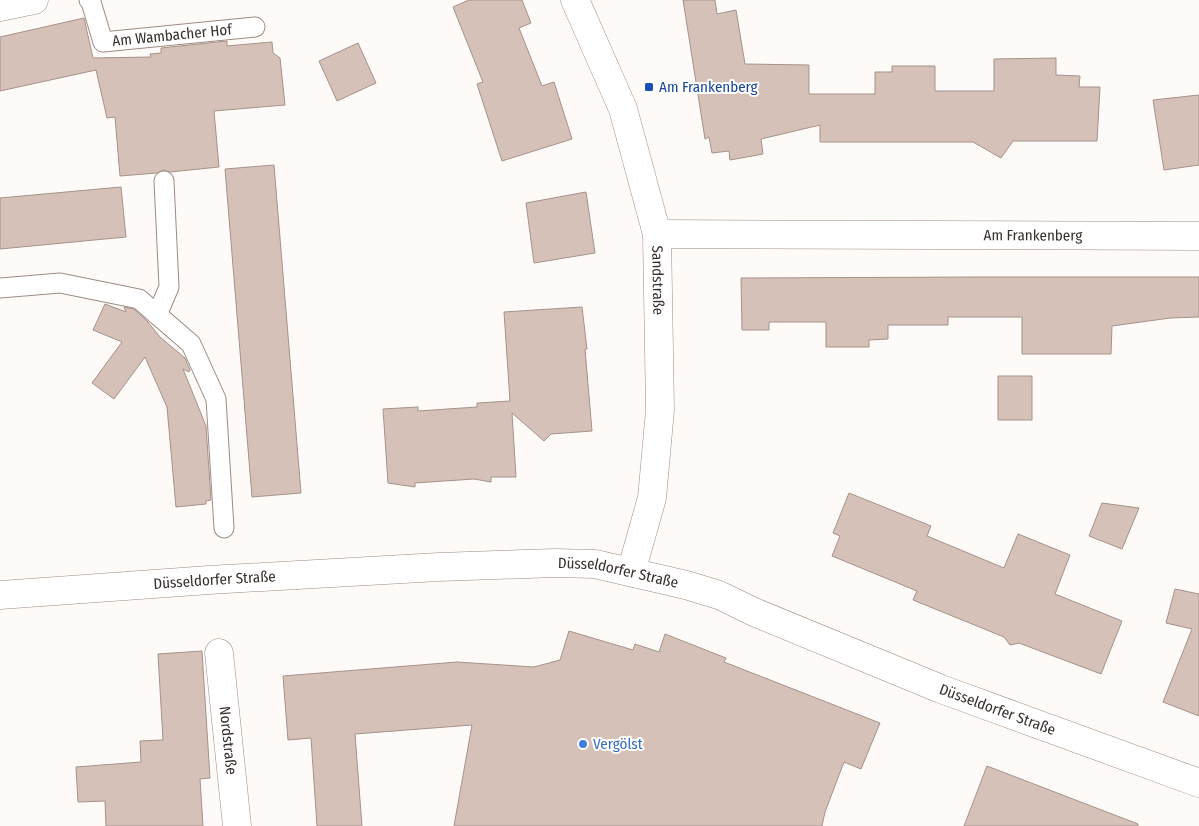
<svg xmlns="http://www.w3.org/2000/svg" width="1199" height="826" font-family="'Fira Sans Condensed',sans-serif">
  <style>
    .building { fill: #d6c1b9; stroke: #a5928a }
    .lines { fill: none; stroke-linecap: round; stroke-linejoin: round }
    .lane-casing { stroke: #9e8b83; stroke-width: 21 }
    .street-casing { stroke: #9e8b83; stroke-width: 29 }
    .secondary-casing { stroke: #9e8b83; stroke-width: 29 }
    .lane { stroke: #fff; stroke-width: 19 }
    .street { stroke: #fff; stroke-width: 28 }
    .secondary { stroke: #fff; stroke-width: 28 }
    .transit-dot { fill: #1a4fb4; stroke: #fff; stroke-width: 2 }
    .shop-dot { fill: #3f7fe0; stroke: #fff; stroke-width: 2 }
    .labels { text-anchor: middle; stroke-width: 4; stroke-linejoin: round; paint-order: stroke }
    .street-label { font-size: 15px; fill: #372f2c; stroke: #fff }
    .transit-label { font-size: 15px; fill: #164399; stroke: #fff; text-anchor: start }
    .shop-label { font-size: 15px; fill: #366cbe; stroke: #fff; text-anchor: start }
  </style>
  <rect width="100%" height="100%" fill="#fefaf8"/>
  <path class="building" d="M 469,0 L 522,0 L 531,23 L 519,28 L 542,86 L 554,82 L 572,139 L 502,161 L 477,84 L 483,82 L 453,7 Z
    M 683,0 L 715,0 L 717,14 L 736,10 L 745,64 L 809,65 L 809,94 L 875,94 L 875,72 L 892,72 L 892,66 L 935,66 L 935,91 L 994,91 L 994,59 L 1056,58 L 1056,75 L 1080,76 L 1079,87 L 1100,87 L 1097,141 L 1013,141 L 1001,158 L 973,142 L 820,142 L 820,125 L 761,139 L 763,154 L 730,160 L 729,151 L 712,153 L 709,137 L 705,139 Z
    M 84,18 L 93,58 L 151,57 L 150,54 L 161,53 L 161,48 L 227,41 L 227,46 L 272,42 L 273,53 L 280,58 L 285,105 L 214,111 L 219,167 L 170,172 L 163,170 L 157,173 L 120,176 L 115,117 L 107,118 L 96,70 L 0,91 L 0,37 Z
    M 358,43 L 376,83 L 337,101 L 319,61 Z
    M 1199,95 L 1199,165 L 1164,170 L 1153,100 Z
    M 274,165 L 301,493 L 252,497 L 225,169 Z
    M 121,187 L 126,237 L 0,249 L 0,198 Z
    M 586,192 L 595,253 L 534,263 L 526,203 Z
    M 981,277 L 1199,277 L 1199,317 L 1170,318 L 1112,326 L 1111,354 L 1022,354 L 1022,317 L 948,317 L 948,325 L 888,325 L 888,339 L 869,340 L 869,347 L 826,347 L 826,322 L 769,322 L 769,330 L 742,330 L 741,278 Z
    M 105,304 L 126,312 L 124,307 L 134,309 L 147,321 L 160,337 L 185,358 L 190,370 L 189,372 L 183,369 L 206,426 L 211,500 L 206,501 L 206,504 L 176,507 L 167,407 L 145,357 L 114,399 L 92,383 L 122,342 L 93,330 Z
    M 582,307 L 587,349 L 585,349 L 592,431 L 551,434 L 544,441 L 512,413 L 516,477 L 491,477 L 491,482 L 474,479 L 415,483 L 415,487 L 388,483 L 383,409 L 418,407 L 418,411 L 477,407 L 477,403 L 510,401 L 504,312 Z
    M 998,376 L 1032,376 L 1032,420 L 998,420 Z
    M 849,493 L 931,526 L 927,536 L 1004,568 L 1018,534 L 1070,555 L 1055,594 L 1122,621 L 1101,674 L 1019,643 L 1010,645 L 1004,637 L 913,600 L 917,591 L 832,556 L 840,536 L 833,533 Z
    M 1102,503 L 1139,508 L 1122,549 L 1089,536 Z
    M 1175,589 L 1199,594 L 1199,716 L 1163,702 L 1192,629 L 1166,623 Z
    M 569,631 L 633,650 L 635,644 L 659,652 L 665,634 L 726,658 L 724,662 L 880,723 L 861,769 L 844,762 L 825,812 L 822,826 L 454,826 L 472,725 L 355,734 L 362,826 L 317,826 L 311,738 L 288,740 L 283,676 L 457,662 L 534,667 L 560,660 Z
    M 202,651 L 210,778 L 200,779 L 203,826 L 106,826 L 105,801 L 78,802 L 76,767 L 141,762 L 140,741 L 163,740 L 158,654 Z
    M 987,766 L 1138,824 L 1138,826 L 964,826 Z"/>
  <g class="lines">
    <defs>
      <g id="lane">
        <path id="s1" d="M 89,0 L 91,2 L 103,42 L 255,27"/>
        <path d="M 0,288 L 60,283 L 139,299 L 191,344 L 216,399 L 224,528"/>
        <path d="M 157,315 L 169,287 L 164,181"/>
      </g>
      <g id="street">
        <path d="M 0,7 L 34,0"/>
        <path id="s2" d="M 657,234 L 1199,236"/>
        <path id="s3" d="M 219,653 L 237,826"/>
      </g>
      <g id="secondary">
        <path id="s4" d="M 575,0 L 623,109 L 657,234 L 660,410 L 652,498 L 631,572"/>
        <path id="s5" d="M 0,595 L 209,580 L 439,567 L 555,563 L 595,564 L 686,585 L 719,595 L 754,612 L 941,689 L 1199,783"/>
      </g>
    </defs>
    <use href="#lane" class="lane-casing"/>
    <use href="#street" class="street-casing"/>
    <use href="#secondary" class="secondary-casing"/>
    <use href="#lane" class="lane"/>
    <use href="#street" class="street"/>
    <use href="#secondary" class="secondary"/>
  </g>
  <rect class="transit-dot" x="644" y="82" width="10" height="10" rx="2.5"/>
  <circle class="shop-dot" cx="583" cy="744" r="5"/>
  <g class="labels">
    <g class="street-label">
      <text dy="5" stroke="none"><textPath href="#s1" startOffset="114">Am Wambacher Hof</textPath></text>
      <text dy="5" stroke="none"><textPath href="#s2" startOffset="376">Am Frankenberg</textPath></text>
      <text dy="5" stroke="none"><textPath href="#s4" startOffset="295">Sandstraße</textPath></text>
      <text dy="5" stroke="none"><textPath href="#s5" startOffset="620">Düsseldorfer Straße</textPath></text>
      <text dy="5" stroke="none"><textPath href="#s5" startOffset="215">Düsseldorfer Straße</textPath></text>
      <text dy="5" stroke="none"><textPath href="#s5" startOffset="1025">Düsseldorfer Straße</textPath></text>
      <text dy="5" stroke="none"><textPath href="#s3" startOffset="88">Nordstraße</textPath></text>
    </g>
    <g class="transit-label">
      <text x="659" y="92">Am Frankenberg</text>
    </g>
    <g class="shop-label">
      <text x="593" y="749">Vergölst</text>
    </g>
  </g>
</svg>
